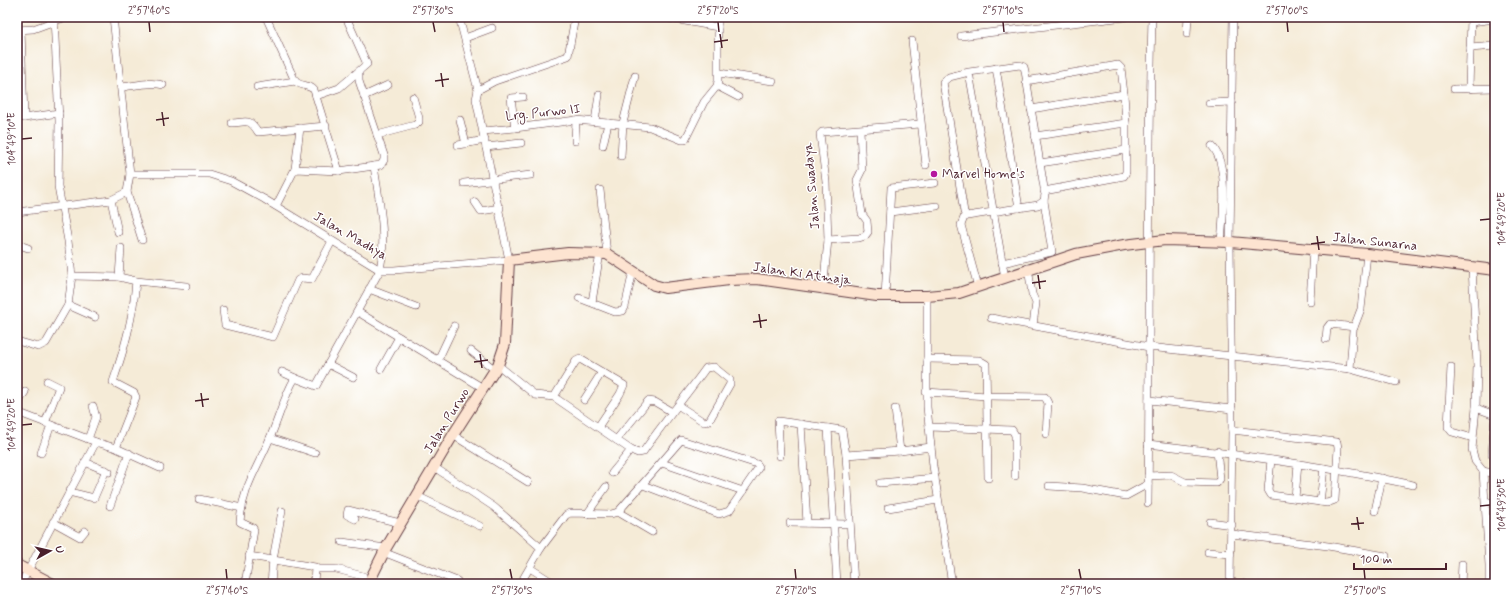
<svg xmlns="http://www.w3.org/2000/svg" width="1512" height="601" viewBox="0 0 1512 601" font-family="Mynerve,sans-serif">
  <rect width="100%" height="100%" fill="#fff"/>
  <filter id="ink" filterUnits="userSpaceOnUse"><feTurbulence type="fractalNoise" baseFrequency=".025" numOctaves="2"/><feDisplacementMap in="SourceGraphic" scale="8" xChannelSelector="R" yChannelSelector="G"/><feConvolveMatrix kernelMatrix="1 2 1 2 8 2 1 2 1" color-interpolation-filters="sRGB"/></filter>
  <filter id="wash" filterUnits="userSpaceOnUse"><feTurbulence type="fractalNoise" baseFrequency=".012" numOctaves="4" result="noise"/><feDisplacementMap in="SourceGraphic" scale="16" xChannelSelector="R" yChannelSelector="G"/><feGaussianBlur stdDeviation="0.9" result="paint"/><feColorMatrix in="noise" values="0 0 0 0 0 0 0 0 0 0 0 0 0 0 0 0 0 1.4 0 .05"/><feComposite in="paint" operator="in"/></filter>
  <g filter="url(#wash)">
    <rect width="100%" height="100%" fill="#f5ebd7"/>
  </g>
  <g filter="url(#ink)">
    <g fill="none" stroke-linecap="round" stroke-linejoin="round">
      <defs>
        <g id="street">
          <path d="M266,17L295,81C301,87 309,84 314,90L339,171"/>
          <polyline points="459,17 478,90"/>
          <polyline points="663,17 718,27"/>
          <polyline points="1471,22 1495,19"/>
          <polyline points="17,30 33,29 66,17"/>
          <polyline points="21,30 24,118"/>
          <polyline points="1187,34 1188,17"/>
          <polyline points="961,36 1125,17"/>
          <polyline points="465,38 492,28"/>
          <polyline points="912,41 926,165"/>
          <polyline points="1470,48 1495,46"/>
          <polyline points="996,68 1019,208"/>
          <polyline points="969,72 949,77 943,82 964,212 967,216 1038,205 1044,201 1045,194 1025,71 1024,67 1020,65 969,72 1005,278"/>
          <polyline points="719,73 773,81"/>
          <polyline points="1026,81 1118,65 1121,68 1124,94"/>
          <polyline points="717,86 738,97"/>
          <path d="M121,87C134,86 151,81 163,85"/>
          <polyline points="257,87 295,81"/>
          <polyline points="1454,89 1495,88"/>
          <polyline points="1469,89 1471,17"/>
          <polyline points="478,90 495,81 568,56 575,17"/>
          <polyline points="316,96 339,88 367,64 346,17"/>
          <polyline points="364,96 388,85"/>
          <polyline points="1209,103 1232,102"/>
          <polyline points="1031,109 1124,94 1126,123 1035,136"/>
          <polyline points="17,116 24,118 59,113"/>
          <polyline points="460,120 466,144"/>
          <polyline points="595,121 599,95"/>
          <path d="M232,123C248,122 249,118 258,132L326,126"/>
          <polyline points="515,128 511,98 523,97"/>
          <polyline points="483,131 515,128 576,120 650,127 682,140 685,140 704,102 717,86 718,81 718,17"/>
          <polyline points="377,135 415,125 419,122 419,118 413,97"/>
          <polyline points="575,141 576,120"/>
          <polyline points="458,145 485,140"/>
          <polyline points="603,145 608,123"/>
          <path d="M1212,146C1229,164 1223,218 1221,242"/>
          <polyline points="486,147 521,143"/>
          <polyline points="621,156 623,123 635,76"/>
          <polyline points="1040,163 1126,150"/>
          <polyline points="295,169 300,128"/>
          <polyline points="130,174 209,174 231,181 264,199 380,270 394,270 509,260 476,99 478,90"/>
          <polyline points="464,183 531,175"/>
          <polyline points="600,190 607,254"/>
          <polyline points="1044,191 1124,176 1126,172 1126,123"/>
          <polyline points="127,192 142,240"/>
          <polyline points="111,200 118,232"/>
          <polyline points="475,202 481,211 500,208"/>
          <polyline points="276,206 295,169 339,171 374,166"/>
          <polyline points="17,212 111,200 127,192 130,174 113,17"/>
          <polyline points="890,212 937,206"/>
          <polyline points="965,215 961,225 978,287"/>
          <polyline points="828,240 859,238 865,236 868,232 867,221 862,214 857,180 862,170 860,130"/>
          <polyline points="17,244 28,248"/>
          <polyline points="1002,263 1052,252 1044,201"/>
          <polyline points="1472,267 1477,365 1476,408 1472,449 1475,461 1483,471 1489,565 1489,584"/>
          <polyline points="1028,268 1032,294 1036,303 1033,325"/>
          <polyline points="72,276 119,277 121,248"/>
          <polyline points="119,277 136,281 186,286"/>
          <polyline points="369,289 416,307"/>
          <polyline points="823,290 828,240 826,182 820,134 822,132 920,124"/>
          <polyline points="927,296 927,407 933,466 952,584"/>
          <polyline points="885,297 891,188 935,183"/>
          <polyline points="579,298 615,312 623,311 625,307 633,271"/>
          <polyline points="592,302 600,253"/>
          <polyline points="1310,302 1313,249"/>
          <polyline points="68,305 95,317"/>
          <polyline points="223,310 225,325 273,337 298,280 302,278 312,279 332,241"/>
          <polyline points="358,312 483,388"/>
          <polyline points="991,318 1149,347 1350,369 1353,330 1361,309 1367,254"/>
          <polyline points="1326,339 1327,328 1330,324 1354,327"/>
          <polyline points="17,341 38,347 46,343 68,305 72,276 68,241 58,186 59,121 54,17"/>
          <polyline points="471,351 494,369"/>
          <polyline points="927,359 979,360 986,364 988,478"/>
          <polyline points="438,360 454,326"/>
          <polyline points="328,364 353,377"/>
          <path d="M498,365L535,395L554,397L631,450L638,453L643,452C663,423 685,397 706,368L714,367L730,380V384L709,421L704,422L679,406"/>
          <polyline points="1451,367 1448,427 1452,432 1473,438"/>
          <polyline points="381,369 399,337"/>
          <polyline points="1350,369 1396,382"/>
          <polyline points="282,372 295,378"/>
          <polyline points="926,392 987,396 1045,397 1048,403 1046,434"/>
          <polyline points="554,397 576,361 580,359 624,385 620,394 598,427"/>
          <polyline points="584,400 602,372"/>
          <polyline points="1149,400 1232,409"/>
          <polyline points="17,404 25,392"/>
          <polyline points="1476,408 1495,415"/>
          <polyline points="895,409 900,451 931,447"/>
          <polyline points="17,412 96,442 21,584"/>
          <polyline points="45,423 59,387 47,381"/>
          <polyline points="801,424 807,523"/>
          <polyline points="929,427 1012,430 1015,435 1015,476"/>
          <polyline points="828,428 837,584"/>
          <polyline points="1232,430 1337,442 1338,448 1335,500 1327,503 1271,495 1268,490 1271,460"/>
          <polyline points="453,435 528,482"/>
          <polyline points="270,438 315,453"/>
          <polyline points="88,439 96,417 93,406"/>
          <polyline points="616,440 648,401 655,402 672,412"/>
          <polyline points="96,442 116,448 160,468"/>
          <path d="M1148,444C1237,454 1326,466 1413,485"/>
          <path d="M116,448L136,397L134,393L113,382C125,347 133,318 136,281"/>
          <polyline points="41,453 51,425"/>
          <polyline points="1492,454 1495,417"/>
          <polyline points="846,455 854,584"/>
          <polyline points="780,456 778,421 842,430 846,455 900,451"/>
          <polyline points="85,462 109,472"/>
          <polyline points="662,463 743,491"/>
          <polyline points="434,467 494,507 541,548"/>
          <polyline points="1483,471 1495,474"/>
          <polyline points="612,473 631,450"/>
          <polyline points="1148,476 1171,475 1185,482 1217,483 1220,479 1217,451"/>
          <polyline points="880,483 935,478"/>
          <polyline points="1049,486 1082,488 1126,496 1148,484"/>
          <polyline points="69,492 94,498 106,470"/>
          <polyline points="417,496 480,526"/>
          <polyline points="1295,498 1298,464"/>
          <polyline points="199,499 242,508"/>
          <polyline points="1486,501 1495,504"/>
          <polyline points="1320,502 1324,468"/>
          <path d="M1148,503C1150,341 1148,179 1152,17"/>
          <polyline points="110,506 129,453"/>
          <polyline points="888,508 938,500"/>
          <polyline points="1375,511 1382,478"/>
          <polyline points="618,512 652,532"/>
          <polyline points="587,514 606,487"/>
          <polyline points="1487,518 1495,519"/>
          <polyline points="355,519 347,515 348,510 400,523"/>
          <polyline points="53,522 80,537 85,531"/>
          <polyline points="1210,522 1232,525"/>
          <polyline points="790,523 850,524"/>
          <polyline points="1232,534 1328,546 1386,556"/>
          <polyline points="342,542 386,548"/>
          <polyline points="383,552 457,581"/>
          <polyline points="1208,552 1231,554"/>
          <polyline points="249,556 315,567 314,584"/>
          <polyline points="530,568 555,584"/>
          <polyline points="316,569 336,569 363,576"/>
          <polyline points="1230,582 1245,584"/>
          <path d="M245,584L254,530L253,528L240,522C242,488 258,467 270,438C279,418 284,396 295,378L316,386L380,270C387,235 379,201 374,166L381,165L384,160V155L359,81V73"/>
          <polyline points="271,584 273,559 282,511"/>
          <polyline points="520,584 541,548 566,515 570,513 611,514 618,512 681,440 757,464 759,467 729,511 719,514 643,485"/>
          <polyline points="1230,584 1232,430 1230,242 1233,17"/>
          <polyline points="1461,584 1462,564"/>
        </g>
        <g id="secondary">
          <polyline points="17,565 53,584"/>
          <polyline points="368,584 386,548 453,435 498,365 505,344 509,260 568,253 607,254 654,285 665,288 729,280 757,279 877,296 927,296 959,293 1076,254 1124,245 1165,240 1230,242 1367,254 1495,270"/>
        </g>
      </defs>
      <use href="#street" stroke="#643e45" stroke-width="8"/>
      <use href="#secondary" stroke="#643e45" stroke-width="12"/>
      <use href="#street" stroke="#fff" stroke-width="7"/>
      <use href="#secondary" stroke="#fde4d1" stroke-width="10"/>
    </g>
  </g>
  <path fill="none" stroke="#4a1f2b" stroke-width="1.5" d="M149,22L150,32M433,22L435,32M718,22L719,32M1003,22L1004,32M1287,22L1288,32M720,34L722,48M714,42L728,40M441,73L443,87M435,81L449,79M162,112L164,126M156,120L169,118M22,139L32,138M1480,220L1490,219M1317,236L1319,250M1311,244L1325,242M1038,275L1040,289M1032,283L1046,281M759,314L761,328M753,322L767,320M480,354L482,368M474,362L488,360M201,393L203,407M195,401L209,399M22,425L32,424M1480,506L1490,505M1357,517L1359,530M1351,524L1364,523M226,569L227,579M510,569L512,579M795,569L796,579M1079,569L1081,579M1364,569L1365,579"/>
  <circle fill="#b5179e" stroke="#fff" stroke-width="1.5" cx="934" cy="174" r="4"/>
  <g text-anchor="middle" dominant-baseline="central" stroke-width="3" stroke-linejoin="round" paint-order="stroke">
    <g font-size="13" fill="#4a1f2b" stroke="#fff">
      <text transform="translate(543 113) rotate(-6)">Lrg. Purwo II</text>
      <text transform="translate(812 186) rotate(-95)">Jalan Swadaya</text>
      <text transform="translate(350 236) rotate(30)">Jalan Madhya</text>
      <text transform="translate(1375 242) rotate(6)">Jalan Sunarna</text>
      <text transform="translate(802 274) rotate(8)">Jalan Ki Atmaja</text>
      <text transform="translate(447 421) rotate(-58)">Jalan Purwo</text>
    </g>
    <g font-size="13" fill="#4a1f2b" stroke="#fff" text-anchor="start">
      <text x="942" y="174">Marvel Home's</text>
    </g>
  </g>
  <rect width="1512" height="601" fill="none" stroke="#fff" stroke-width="44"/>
  <g transform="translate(50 551) rotate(82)" stroke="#ffffff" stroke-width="3" paint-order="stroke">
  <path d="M0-3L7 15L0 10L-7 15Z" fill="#4a1f2b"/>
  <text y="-6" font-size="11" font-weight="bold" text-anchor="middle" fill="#4a1f2b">U</text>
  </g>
  <path d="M1354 563v6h92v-6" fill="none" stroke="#4a1f2b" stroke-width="2"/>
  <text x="1360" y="563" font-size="12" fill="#4a1f2b" stroke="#ffffff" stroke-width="3" paint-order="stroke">100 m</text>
  <rect x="22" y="22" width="1468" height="557" fill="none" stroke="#4a1f2b" stroke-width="1.5"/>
  <g font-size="10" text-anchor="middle" fill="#4a1f2b">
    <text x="149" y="14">2°57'40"S</text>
    <text x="433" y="14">2°57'30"S</text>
    <text x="718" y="14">2°57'20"S</text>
    <text x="1003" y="14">2°57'10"S</text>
    <text x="1287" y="14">2°57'00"S</text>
    <text transform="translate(11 139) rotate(-90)" y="4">104°49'10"E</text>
    <text transform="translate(1501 219) rotate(-90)" y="4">104°49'20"E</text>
    <text transform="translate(11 425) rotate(-90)" y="4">104°49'20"E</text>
    <text transform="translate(1501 505) rotate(-90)" y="4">104°49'30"E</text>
    <text x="227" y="594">2°57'40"S</text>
    <text x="512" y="594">2°57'30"S</text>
    <text x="796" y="594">2°57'20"S</text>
    <text x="1081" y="594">2°57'10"S</text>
    <text x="1365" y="594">2°57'00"S</text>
  </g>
</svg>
